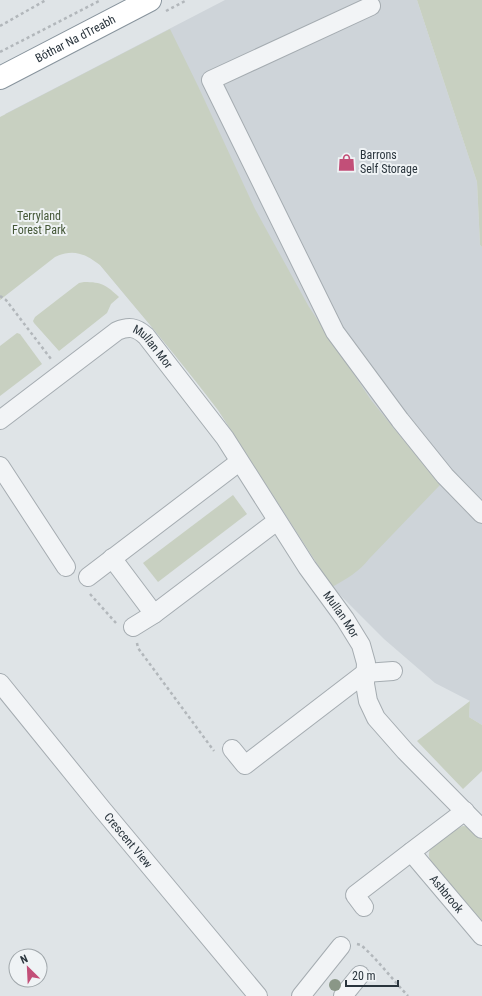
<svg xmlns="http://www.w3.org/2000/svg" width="482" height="996" viewBox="0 0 482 996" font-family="'Roboto Condensed',sans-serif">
  <rect width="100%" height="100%" fill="#dfe4e7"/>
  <polygon fill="#ced4d9" points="225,0 417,0 477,182 480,245 482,247 482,725 469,717 470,701 435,683 384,639 332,587 218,410 199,385 156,332 100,265 5,114"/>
  <g fill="#c8d0c1">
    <polygon points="417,0 482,0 482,247 480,245 477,182"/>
    <path d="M170,29L198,86L255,209L309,307L371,400L440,485L369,559C360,571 345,580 332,587L218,410C180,360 140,313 100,265C85,254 74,248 55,257L0,300V117Z"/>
    <path d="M84,282C102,282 106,285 119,297L111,304L107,313L59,351L34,323L33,321L35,317L79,283Z"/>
    <polygon points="17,333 20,334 42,364 0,396 0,346"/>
    <polygon points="233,495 247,514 158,582 143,563"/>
    <polygon points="470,701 469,717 482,725 482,771 463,789 417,741"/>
    <path d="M463,826C471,826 477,834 482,840V922L480,921L433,864C431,861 428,857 429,853C431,843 454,830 463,826Z"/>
  </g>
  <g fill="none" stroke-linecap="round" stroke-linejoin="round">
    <defs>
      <g id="minor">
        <polyline points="371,6 211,80 335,332 400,420 445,476 482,514"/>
        <path id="s1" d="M0,420L117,331C129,326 136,327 146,336L225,438L307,567L345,619L361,645L366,663L365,684L368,701L376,718L405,751L482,829"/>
        <polyline points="0,466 66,567"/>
        <polyline points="112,558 154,614"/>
        <polyline points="88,577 239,462"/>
        <polyline points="133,627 154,614 277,521"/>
        <path id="s2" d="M0,683L102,809L258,996"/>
        <polyline points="232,749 245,765 365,673 393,671"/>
        <path id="s3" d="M411,852L482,936"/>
        <polyline points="364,907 355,895 411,852 465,811"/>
        <polyline points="301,996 341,946"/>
        <polyline points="343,996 360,975"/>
      </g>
      <g id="highway">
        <path id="s4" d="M0,78L150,0"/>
      </g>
    </defs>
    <use href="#minor" stroke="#a5acb1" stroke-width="20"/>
    <use href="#highway" stroke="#88949d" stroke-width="24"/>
    <g stroke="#b2b7bb" stroke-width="2.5" stroke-dasharray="3 3" stroke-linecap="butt">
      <polyline points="166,11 187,0"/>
      <polyline points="0,26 46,0"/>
      <polyline points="0,52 101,0"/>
      <polyline points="0,296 6,300 51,359"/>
      <polyline points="90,594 116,623"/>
      <polyline points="137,643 138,648 214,751"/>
      <path d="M357,944L361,945C378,960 392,979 408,996"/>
    </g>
    <use href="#minor" stroke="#f2f4f6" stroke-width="18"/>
    <use href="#highway" stroke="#fff" stroke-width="22"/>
  </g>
  <circle fill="#8a9787" cx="335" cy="985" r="6"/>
  <defs>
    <symbol id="shop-bare" viewBox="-9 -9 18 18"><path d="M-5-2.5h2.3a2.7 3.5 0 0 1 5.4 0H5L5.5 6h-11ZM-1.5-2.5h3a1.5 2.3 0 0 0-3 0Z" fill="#c24f78" stroke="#eff3f5" stroke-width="2.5" paint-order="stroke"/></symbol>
  </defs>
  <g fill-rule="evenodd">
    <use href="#shop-bare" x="334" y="150" width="25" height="25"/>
  </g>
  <g text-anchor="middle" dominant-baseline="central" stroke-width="4" stroke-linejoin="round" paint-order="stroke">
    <g font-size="12" fill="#2a353d" stroke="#eff3f5">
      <text stroke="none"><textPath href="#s4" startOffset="85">Bóthar Na dTreabh</textPath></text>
      <text stroke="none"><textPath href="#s1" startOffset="191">Mullan Mor</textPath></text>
      <text stroke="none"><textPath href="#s1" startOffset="519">Mullan Mor</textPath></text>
      <text stroke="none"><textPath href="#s2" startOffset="203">Crescent View</textPath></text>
      <text stroke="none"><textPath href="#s3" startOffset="55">Ashbrook</textPath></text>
    </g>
    <g font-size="12" fill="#2a353d" stroke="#eff3f5" text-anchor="start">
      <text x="360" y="155">Barrons<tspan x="360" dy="14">Self Storage</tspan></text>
    </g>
    <g font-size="12" fill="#455838" stroke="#eff3f5">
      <text x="39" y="216">Terryland<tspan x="39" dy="14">Forest Park</tspan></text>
    </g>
  </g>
  <g transform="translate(28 968) rotate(336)"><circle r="19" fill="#eff3f5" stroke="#a0a7ab"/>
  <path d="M0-3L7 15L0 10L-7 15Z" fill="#c24f78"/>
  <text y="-6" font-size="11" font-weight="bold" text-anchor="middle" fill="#2a353d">N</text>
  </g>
  <path d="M346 980v6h52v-6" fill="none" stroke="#2a353d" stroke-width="2"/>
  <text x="352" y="980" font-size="12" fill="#2a353d" stroke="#eff3f5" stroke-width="3" paint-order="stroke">20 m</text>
</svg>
